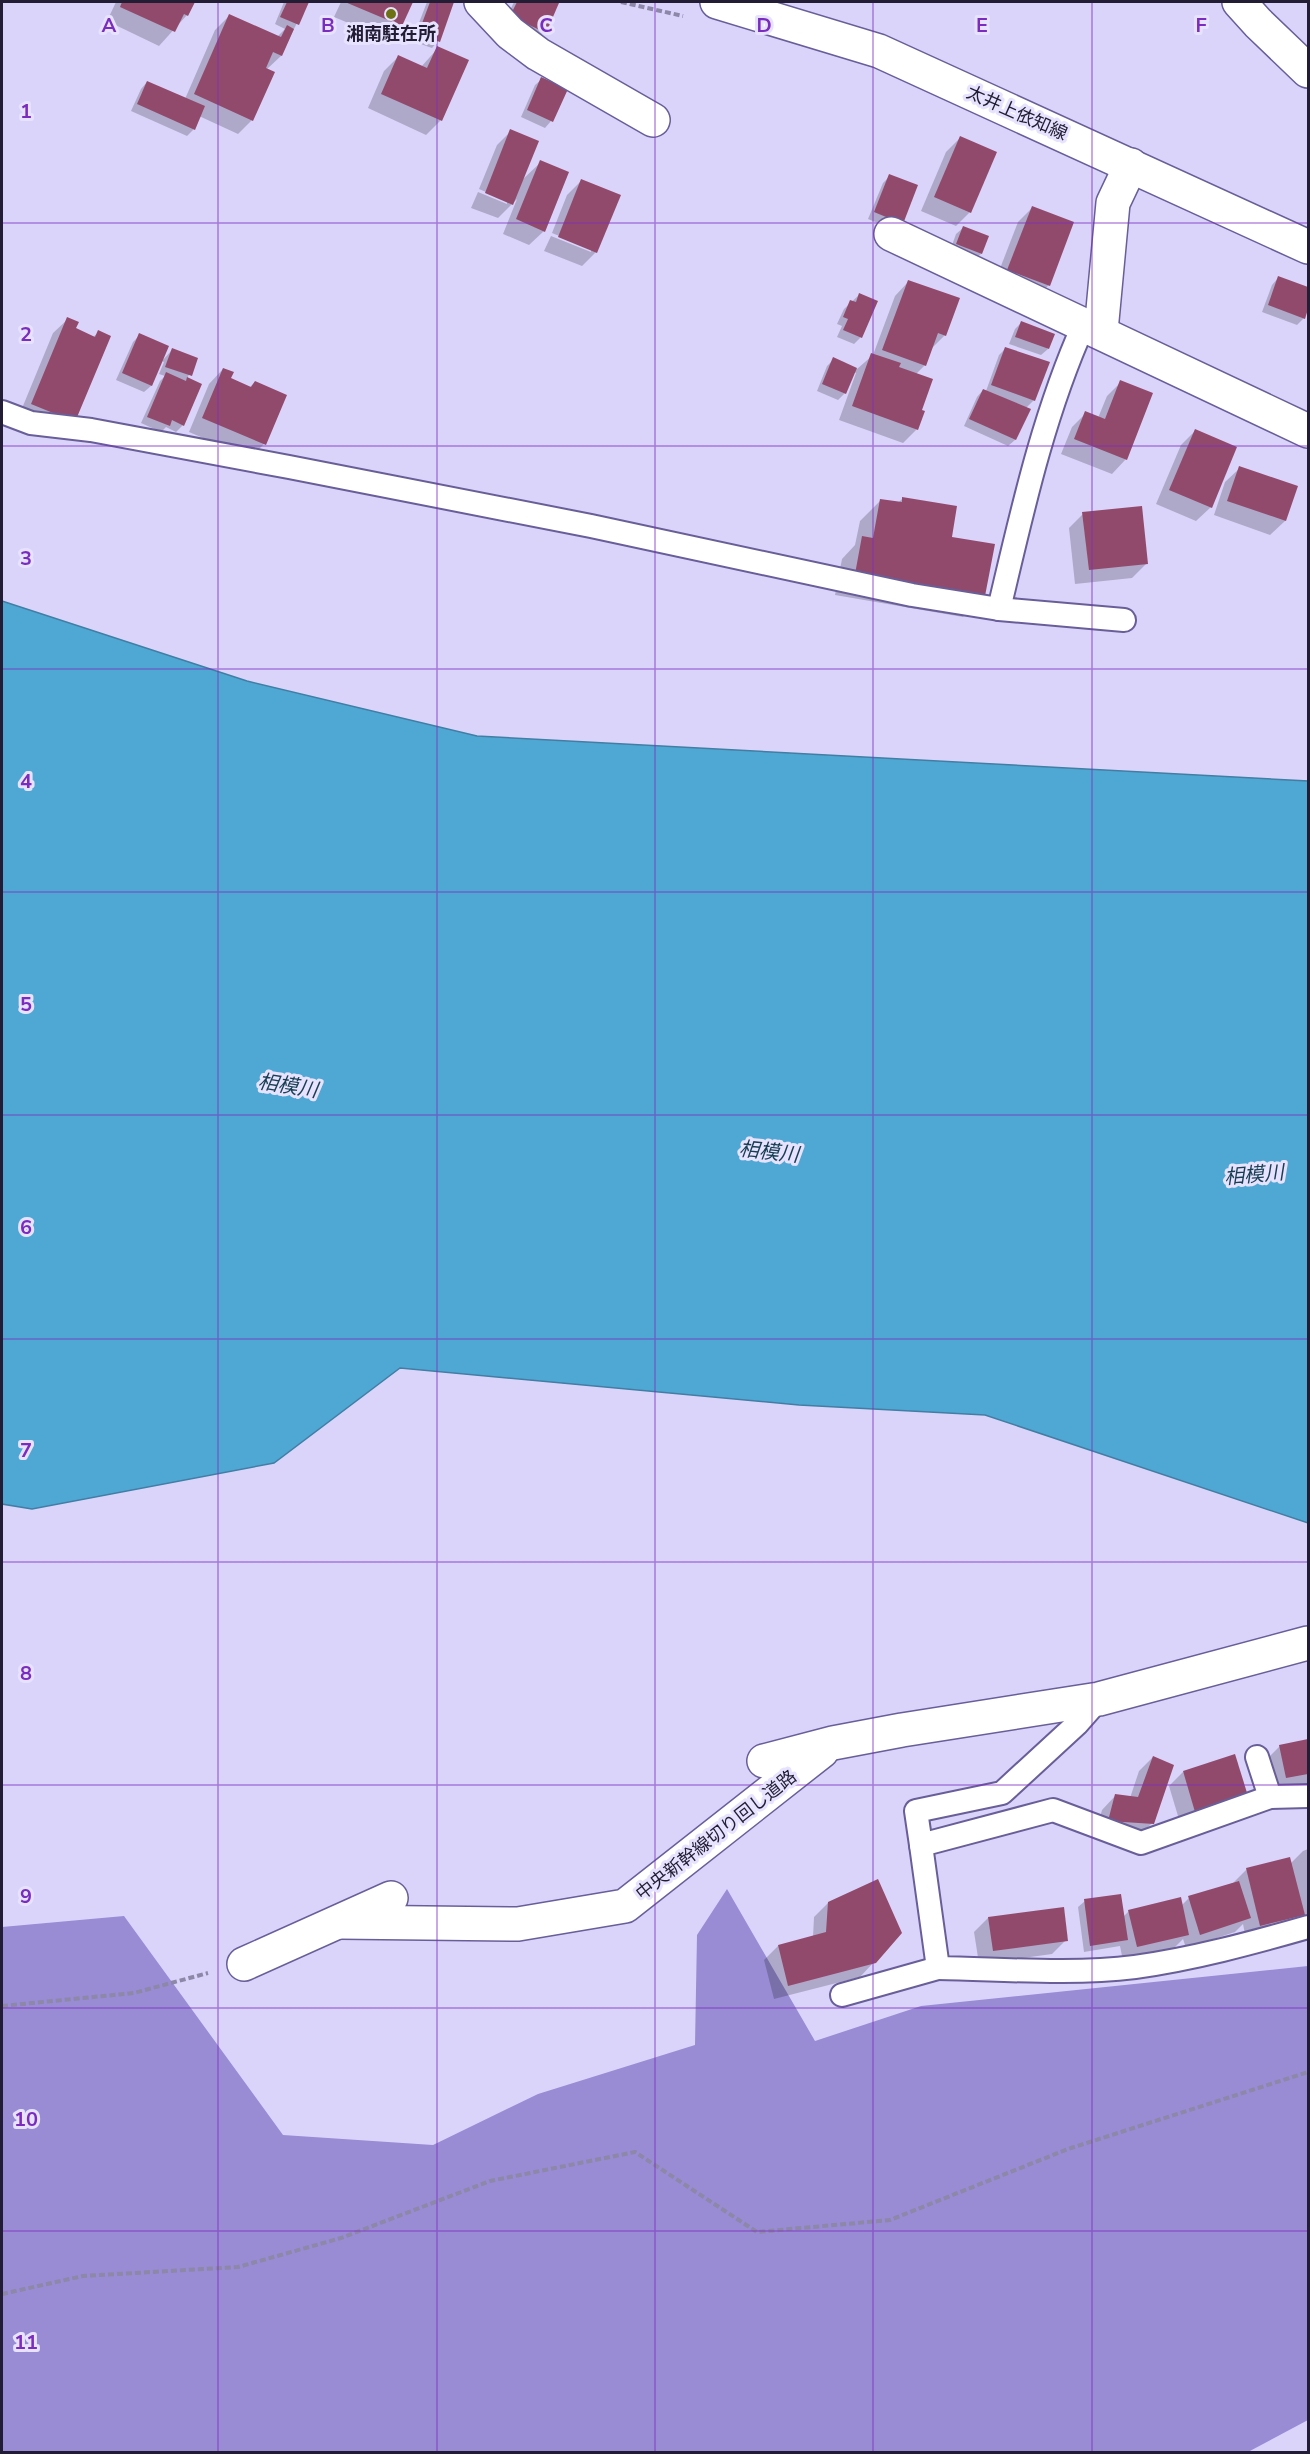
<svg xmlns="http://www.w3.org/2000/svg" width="1310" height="2454" viewBox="0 0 1310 2454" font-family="'Nunito Sans','Noto Sans JP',sans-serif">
  <rect width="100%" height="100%" fill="#dad4fb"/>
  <polygon fill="#998cd4" points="727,1889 815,2041 921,2006 1308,1966 1308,2420 1248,2452 2,2452 2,1927 124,1916 283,2135 433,2145 538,2094 695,2045 697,1935"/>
  <polygon fill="#4fa8d3" stroke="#427ea4" stroke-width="1.5" points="2,601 247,681 477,736 1308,781 1308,1523 985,1415 799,1405 400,1368 274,1463 32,1509 2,1504"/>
  <g fill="#0003">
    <polygon points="116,2 192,2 187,15 159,46 107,21"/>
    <polygon points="284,2 307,2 281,56 266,70 252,120 238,134 199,116 194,129 187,136 131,111 141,89 147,82 185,99 215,30 229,16 277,37 285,29 275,24"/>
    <polygon points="341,2 411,2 401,25 387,39 334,17"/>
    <polygon points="427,2 453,2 438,41 432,48 412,41"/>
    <polygon points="514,2 553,2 557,4 545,32 538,38 504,23"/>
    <polygon points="438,48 467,61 440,121 426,135 368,108 384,71 398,57 421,67"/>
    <polygon points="542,79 551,121 545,128 521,117 535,85"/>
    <polygon points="511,131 521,181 541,162 544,231 529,245 503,234 517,199 498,218 471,208 478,192 507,204 507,201 479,189 497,145"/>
    <polygon points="960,138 970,212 956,226 921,211 946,152"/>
    <polygon points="890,176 895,230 868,219 883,183"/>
    <polygon points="581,181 596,252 582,266 544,251 551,236 591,252 591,249 552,233 567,195"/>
    <polygon points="1032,208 1049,285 1034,299 994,284 1018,222"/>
    <polygon points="963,228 981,254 974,260 950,251 956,234"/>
    <polygon points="1278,278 1308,289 1308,304 1304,318 1297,325 1262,312 1272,285"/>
    <polygon points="909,281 945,335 930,350 925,365 915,375 920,411 917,429 903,443 839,420 856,373 854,372 845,393 838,400 817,391 827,366 834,359 857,369 873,355 895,296"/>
    <polygon points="860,294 876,301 860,338 854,344 837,337 842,326 837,324 844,309"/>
    <polygon points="68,319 74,329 93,337 99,332 74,421 18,418 53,333"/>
    <polygon points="1021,323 1048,349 1041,355 1009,344 1015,329"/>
    <polygon points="140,335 167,347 151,386 144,392 116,380 133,342"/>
    <polygon points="1006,348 1034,400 1025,409 1015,440 1008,446 964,426 977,397 983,390 986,391 999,355"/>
    <polygon points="172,350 196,359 187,379 183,425 176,432 166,427 161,432 141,423 160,381 165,376 159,374 164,362 162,361"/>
    <polygon points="223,369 229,379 249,388 255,382 264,444 250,458 189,432 209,384"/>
    <polygon points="1121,382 1126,459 1112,474 1061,454 1072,427 1086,413 1098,418 1107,396"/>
    <polygon points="1195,431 1211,507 1196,521 1156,504 1181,445"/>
    <polygon points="1240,468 1296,487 1285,521 1270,535 1214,515 1225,482"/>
    <polygon points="903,498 950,538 984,596 963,617 835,595 842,559 855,545 860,521 881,500 898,503"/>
    <polygon points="1083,514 1146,564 1132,578 1075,584 1069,528"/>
    <polygon points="1308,1740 1308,1784 1272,1792 1266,1760 1280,1746"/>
    <polygon points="1153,1757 1152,1823 1138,1837 1095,1835 1102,1810 1116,1795 1130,1798 1139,1771"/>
    <polygon points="1183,1772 1232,1810 1181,1826 1169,1786"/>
    <polygon points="1308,1849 1308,1921 1307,1922 1304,1913 1289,1928 1246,1939 1243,1924 1235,1932 1186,1948 1183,1939 1173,1949 1123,1961 1120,1946 1084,1952 1078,1907 1085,1901 1123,1917 1129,1911 1181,1906 1189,1898 1233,1883 1247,1869 1291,1863 1303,1851"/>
    <polygon points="828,1903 874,1962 860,1977 774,1999 764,1960 778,1946 813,1937 814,1917"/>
    <polygon points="988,1918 1066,1940 1052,1954 979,1964 974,1932"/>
  </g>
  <g fill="#924a6c">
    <polygon points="122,2 195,2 188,16 184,14 175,32 120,7"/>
    <polygon points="287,2 309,2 299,25 280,17"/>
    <polygon points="345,2 413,2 402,26"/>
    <polygon points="430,2 454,2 440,42 418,34"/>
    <polygon points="517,2 556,2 559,3 546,33 510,16"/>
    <polygon points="229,14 281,37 287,25 294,29 282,56 273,52 266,68 275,72 253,121 194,94"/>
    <polygon points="437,46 469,60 442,121 381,94 398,55 427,68"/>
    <polygon points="541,77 568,89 553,122 527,110"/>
    <polygon points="147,81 205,106 195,130 137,104"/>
    <polygon points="510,129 539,141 513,205 485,193"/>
    <polygon points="960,136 997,152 971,213 934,197"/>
    <polygon points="540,160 569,172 545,232 516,219"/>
    <polygon points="889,174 918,185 903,224 874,212"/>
    <polygon points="581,179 621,195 597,253 558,237"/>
    <polygon points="1032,206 1074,222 1050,286 1007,270"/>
    <polygon points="963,226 989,236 982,254 956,244"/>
    <polygon points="1278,276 1308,287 1308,309 1305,319 1268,305"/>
    <polygon points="908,280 960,298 946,336 938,333 926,366 882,350"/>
    <polygon points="859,293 878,301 862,338 843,330 848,319 843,317 850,300 856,302"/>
    <polygon points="67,317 79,322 76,328 95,337 98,330 111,336 75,422 31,404"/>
    <polygon points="1021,321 1055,334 1049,349 1015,337"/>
    <polygon points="139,333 169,346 152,386 122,373"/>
    <polygon points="1005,347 1050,362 1035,401 991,385"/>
    <polygon points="172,348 198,358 192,376 165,367"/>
    <polygon points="871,353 901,363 899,367 933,379 922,410 925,411 918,430 852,406"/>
    <polygon points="833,357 857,368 846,394 822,384"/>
    <polygon points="223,368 234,372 231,378 251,387 255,381 287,395 266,445 202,418"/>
    <polygon points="166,372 186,381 187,377 202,384 184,426 172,420 170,426 147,417"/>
    <polygon points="1120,380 1153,393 1127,460 1074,439 1085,411 1105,419"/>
    <polygon points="983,389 1031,409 1016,440 969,419"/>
    <polygon points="1195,429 1237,447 1212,508 1169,490"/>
    <polygon points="1239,466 1298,486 1286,521 1227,501"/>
    <polygon points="902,497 957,506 952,537 995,544 985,596 855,574 862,536 873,538 880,499 902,502"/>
    <polygon points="1142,506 1148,564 1089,570 1082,512"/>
    <polygon points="1308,1739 1308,1774 1286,1778 1279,1745"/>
    <polygon points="1235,1754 1248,1796 1195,1812 1183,1771"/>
    <polygon points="1153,1756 1174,1765 1154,1824 1108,1821 1115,1794 1138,1797"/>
    <polygon points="1290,1857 1305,1915 1260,1926 1246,1868"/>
    <polygon points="878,1879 902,1933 876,1963 788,1986 778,1945 826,1932 828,1902"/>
    <polygon points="1239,1881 1251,1918 1200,1935 1188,1896"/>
    <polygon points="1121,1894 1128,1940 1090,1946 1084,1899"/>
    <polygon points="1181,1897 1189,1935 1137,1947 1128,1910"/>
    <polygon points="1064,1907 1068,1941 993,1951 988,1917"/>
  </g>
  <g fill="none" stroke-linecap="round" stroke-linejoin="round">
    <defs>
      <g id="lane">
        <polyline points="2,412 31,423 91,430 289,467 591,526 912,595 999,609 1124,620"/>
        <path d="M999,609C1022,512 1043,415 1084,324"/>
        <polyline points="1257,1757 1270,1797"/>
        <path d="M1308,1796L1270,1797L1141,1843L1053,1810L921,1845L938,1968C1003,1969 1070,1975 1135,1967C1193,1959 1252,1943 1308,1927"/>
        <polyline points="921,1845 916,1811 1002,1793 1077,1724 1099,1699"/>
        <polyline points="842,1995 938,1968"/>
      </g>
      <g id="street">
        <polyline points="481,2 510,33 538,54 653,120"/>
        <polyline points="891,234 1308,431"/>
        <polyline points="1101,331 1113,203 1131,165"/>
        <polyline points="764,1761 833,1743 902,1730 1099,1699 1308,1643"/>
        <polyline points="340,1922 518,1924 625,1906 822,1751"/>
        <polyline points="244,1964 391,1898"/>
      </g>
      <g id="secondary">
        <polyline points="717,2 879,51 1308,247"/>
        <polyline points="1239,2 1258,23 1308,71"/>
      </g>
    </defs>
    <use href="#lane" stroke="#695e98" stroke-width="26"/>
    <use href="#street" stroke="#695e98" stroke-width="36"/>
    <use href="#secondary" stroke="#695e98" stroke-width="36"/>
    <g stroke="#8d87a8" stroke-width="4" stroke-dasharray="6 3" stroke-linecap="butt">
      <polyline points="621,2 683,16"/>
      <polyline points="2,2006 134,1993 208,1973"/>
      <polyline points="2,2294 83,2276 238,2267 341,2238 490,2181 635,2152 757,2232 890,2220 1068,2149 1308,2072"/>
    </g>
    <use href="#lane" stroke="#fff" stroke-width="22"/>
    <use href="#street" stroke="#fff" stroke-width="33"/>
    <use href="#secondary" stroke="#fff" stroke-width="33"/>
  </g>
  <path fill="none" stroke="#7b2cbf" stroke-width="1.5" stroke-opacity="0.55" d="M218,2V2452M437,2V2452M655,2V2452M873,2V2452M1092,2V2452M2,223H1308M2,446H1308M2,669H1308M2,892H1308M2,1115H1308M2,1339H1308M2,1562H1308M2,1785H1308M2,2008H1308M2,2231H1308"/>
  <circle fill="#6d7116" stroke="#e7e3fe" stroke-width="2" cx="391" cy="14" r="6"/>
  <g text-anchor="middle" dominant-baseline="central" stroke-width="6" stroke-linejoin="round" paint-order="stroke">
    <g font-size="18" font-weight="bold" fill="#221d35" stroke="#e7e3fe">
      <text x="391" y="34">湘南駐在所</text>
    </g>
    <g font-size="18" fill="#221d35" stroke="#e7e3fe">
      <text transform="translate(1017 113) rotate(24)">太井上依知線</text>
      <text transform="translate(716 1835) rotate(-38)">中央新幹線切り回し道路</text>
    </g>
    <g font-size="20" font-style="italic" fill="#173e51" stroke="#e7e3fe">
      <text transform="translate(288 1086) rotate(9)">相模川</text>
      <text transform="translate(769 1152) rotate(6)">相模川</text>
      <text transform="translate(1254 1175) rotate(-5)">相模川</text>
    </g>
  </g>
  <g font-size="20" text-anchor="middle" font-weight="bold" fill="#7b2cbf" stroke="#e7e3fe" stroke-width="6" stroke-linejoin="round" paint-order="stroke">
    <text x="109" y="32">A</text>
    <text x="328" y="32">B</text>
    <text x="546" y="32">C</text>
    <text x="764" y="32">D</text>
    <text x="982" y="32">E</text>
    <text x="1201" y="32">F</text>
    <text x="26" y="118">1</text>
    <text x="26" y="341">2</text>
    <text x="26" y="565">3</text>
    <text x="26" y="788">4</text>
    <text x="26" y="1011">5</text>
    <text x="26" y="1234">6</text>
    <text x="26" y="1457">7</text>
    <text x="26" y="1680">8</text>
    <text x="26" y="1903">9</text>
    <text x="26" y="2126">10</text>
    <text x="26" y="2349">11</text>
  </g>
  <rect width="1310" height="2454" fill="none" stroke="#221d35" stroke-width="6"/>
</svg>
